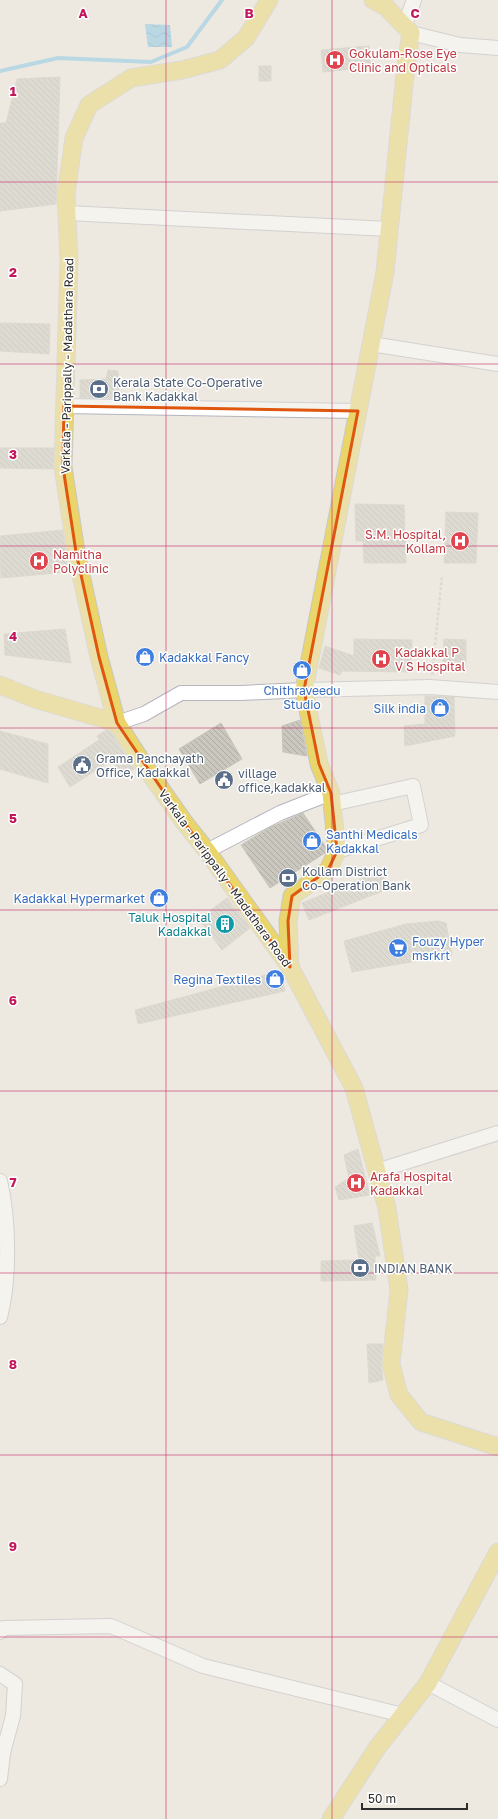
<svg xmlns="http://www.w3.org/2000/svg" width="498" height="1819" viewBox="0 0 498 1819" font-family="'Golos Text',sans-serif">
  <defs>
    <pattern id="water-waves" width="16" height="10" patternUnits="userSpaceOnUse"><rect width="16" height="10" fill="#7ac3e8"/><path d="M0 5q4-4 8 0t8 0" fill="none" stroke="#649fbc"/></pattern>
    <pattern id="building-back-hatch" width="6" height="6" patternUnits="userSpaceOnUse"><rect width="6" height="6" fill="#c9c7be"/><path d="M-1 5l2 2M0 0l6 6M5-1l2 2" fill="none" stroke="#adaba4"/></pattern>
  </defs>
  <rect width="100%" height="100%" fill="#ede9e0"/>
  <polygon fill="url(#water-waves)" points="145,24 170,25 172,47 148,47"/>
  <g fill="none" stroke-linecap="round" stroke-linejoin="round">
    <polyline stroke="#7ac3e8" stroke-width="4" points="0,71 58,58 151,62 187,47 222,0"/>
  </g>
  <g fill="url(#building-back-hatch)" stroke="#c9c5ba">
    <polygon points="369,46 371,67 323,72 321,50"/>
    <rect x="259" y="66" width="12" height="15"/>
    <polygon points="60,77 56,204 0,211 0,123 6,123 17,79"/>
    <polygon points="0,323 50,324 49,354 0,351"/>
    <polygon points="108,370 118,371 119,398 80,398 80,380 106,379"/>
    <polygon points="0,448 54,448 53,469 0,468"/>
    <polygon points="355,504 404,505 406,563 364,563 363,541 356,541"/>
    <polygon points="446,512 478,513 476,563 444,563"/>
    <polygon points="63,530 68,572 1,578 0,536"/>
    <polygon points="65,629 71,663 5,655 4,634"/>
    <polygon points="354,639 412,640 411,672 342,671 340,675 319,668 325,646 354,656"/>
    <polygon points="444,639 466,640 466,662 443,662"/>
    <polygon points="425,696 454,697 455,736 405,746 404,726 425,724"/>
    <polygon points="300,720 307,756 283,752 282,726"/>
    <polygon points="221,723 242,759 200,784 179,749"/>
    <polygon points="106,730 111,732 134,769 122,777 112,760 70,787 58,767 99,740 97,736"/>
    <polygon points="0,731 48,744 48,783 0,769"/>
    <polygon points="303,813 327,849 325,853 270,888 241,845 269,828"/>
    <polygon points="381,871 388,889 309,920 302,903"/>
    <polygon points="227,898 250,928 222,950 199,919"/>
    <polygon points="438,921 446,923 452,955 352,972 344,941 406,924"/>
    <polygon points="280,971 285,991 138,1024 135,1010"/>
    <polygon points="358,1149 370,1195 339,1200 335,1187 349,1178 344,1155"/>
    <polygon points="372,1223 380,1256 375,1256 376,1280 321,1281 321,1261 359,1260 354,1226"/>
    <polygon points="367,1344 383,1344 381,1363 383,1380 369,1383"/>
  </g>
  <g fill="none" stroke-linecap="round" stroke-linejoin="round">
    <defs>
      <g id="minor">
        <polyline points="404,27 414,0"/>
        <polyline points="411,33 460,45 498,48"/>
        <polyline points="67,213 389,229"/>
        <polyline points="371,344 498,364"/>
        <polyline points="64,406 358,411"/>
        <polyline points="117,723 144,714 181,693 241,693 304,690 430,687 498,692"/>
        <polyline points="332,804 413,786 421,825 337,851"/>
        <polyline points="207,851 280,813 331,793"/>
        <polyline points="377,1171 498,1133"/>
        <path d="M0,1181C9,1219 10,1279 0,1317"/>
        <polyline points="0,1632 3,1628 111,1626 203,1666 403,1715"/>
        <polyline points="0,1674 15,1684 13,1716 3,1753 0,1779"/>
        <polyline points="428,1683 498,1720"/>
      </g>
      <g id="major">
        <polyline points="269,0 246,38 220,60 182,70 131,78 89,105 74,138 66,194 69,260 63,467 76,552 99,657 117,723 142,762 184,822 207,851 290,967 354,1088 387,1208 399,1290 391,1364 399,1395 421,1422 498,1447"/>
        <polyline points="0,685 35,699 117,723"/>
        <polyline points="290,967 288,921 292,896 328,870 337,851 331,793 319,764 304,690 385,272 406,65 411,33 386,7 373,0"/>
        <polyline points="331,1819 377,1748 428,1683 498,1552"/>
      </g>
    </defs>
    <use href="#minor" stroke="#b4b5bf" stroke-width="16"/>
    <use href="#major" stroke="#c8c8c8" stroke-width="19"/>
    <polyline stroke="#c8c8c8" stroke-width="2.5" stroke-dasharray="3 2" stroke-linecap="butt" points="432,675 442,576"/>
    <use href="#minor" stroke="#fff" stroke-width="14"/>
    <use href="#major" stroke="#e9d569" stroke-width="17"/>
  </g>
  <path d="M0 0H498V1819H0ZM64,406L358,411L304,690L319,764L331,793L337,851L328,870L292,896L288,921L290,967L184,822L117,723L99,657L76,552L63,467Z" fill="#ede9e0" fill-opacity=".55" fill-rule="evenodd"/>
  <path fill="none" stroke="#df570e" stroke-width="3" stroke-linejoin="round" d="M64,406L358,411L304,690L319,764L331,793L337,851L328,870L292,896L288,921L290,967L184,822L117,723L99,657L76,552L63,467Z"/>
  <path fill="none" stroke="#c2185b" stroke-width="1" stroke-opacity="0.55" d="M166,0V1819M332,0V1819M0,182H498M0,364H498M0,546H498M0,728H498M0,910H498M0,1091H498M0,1273H498M0,1455H498M0,1637H498"/>
  <defs>
    <symbol id="hospital-disc" viewBox="-11 -11 22 22"><circle r="9.5" fill="#e0444e" stroke="#fff"/><path d="M-5-5h3v3.5h4V-5h3V5h-3V1.5h-4V5h-3Z" fill="#fff"/></symbol>
    <symbol id="bank-disc" viewBox="-11 -11 22 22"><circle r="9.5" fill="#5c6f8a" stroke="#fff"/><path d="M-6-4H6V4H-6ZM0-2.3a2.3 2.3 0 1 0 0 4.6a2.3 2.3 0 1 0 0-4.6Z" fill="#fff"/></symbol>
    <symbol id="shop-disc" viewBox="-11 -11 22 22"><circle r="9.5" fill="#3f7fe0" stroke="#fff"/><path d="M-5-2.5h2.3a2.7 3.5 0 0 1 5.4 0H5L5.5 6h-11ZM-1.5-2.5h3a1.5 2.3 0 0 0-3 0Z" fill="#fff"/></symbol>
    <symbol id="civic-disc" viewBox="-11 -11 22 22"><circle r="9.5" fill="#5c6f8a" stroke="#fff"/><path d="M-.6-6.5H3V-4.5H.6V-3L4-1V1h2V6H-6V1h2V-1L-.6-3ZM-1.2 2.5V6h2.4V2.5Z" fill="#fff"/></symbol>
    <symbol id="building-disc" viewBox="-11 -11 22 22"><circle r="9.5" fill="#0f9aa8" stroke="#fff"/><path d="M-4-6H4V6H1V3H-1V6H-4ZM-2.5-4.3h1.7v1.8h-1.7ZM.8-4.3h1.7v1.8H.8ZM-2.5-1h1.7V.8h-1.7ZM.8-1h1.7V.8H.8Z" fill="#fff"/></symbol>
    <symbol id="supermarket-disc" viewBox="-11 -11 22 22"><circle r="9.5" fill="#3f7fe0" stroke="#fff"/><path d="M-6-5.5h2.5l.6 2H6L4.5 2H-2.5L-4.4-4H-6ZM-1.5 3.2a1.3 1.3 0 1 0 .1 0ZM3 3.2a1.3 1.3 0 1 0 .1 0Z" fill="#fff"/></symbol>
  </defs>
  <g fill-rule="evenodd">
    <use href="#hospital-disc" x="324" y="49" width="22" height="22"/>
    <use href="#bank-disc" x="88" y="378" width="22" height="22"/>
    <use href="#hospital-disc" x="449" y="530" width="22" height="22"/>
    <use href="#hospital-disc" x="28" y="550" width="22" height="22"/>
    <use href="#shop-disc" x="134" y="646" width="22" height="22"/>
    <use href="#hospital-disc" x="370" y="648" width="22" height="22"/>
    <use href="#shop-disc" x="291" y="659" width="22" height="22"/>
    <use href="#shop-disc" x="429" y="697" width="22" height="22"/>
    <use href="#civic-disc" x="71" y="754" width="22" height="22"/>
    <use href="#civic-disc" x="213" y="769" width="22" height="22"/>
    <use href="#shop-disc" x="301" y="830" width="22" height="22"/>
    <use href="#bank-disc" x="277" y="867" width="22" height="22"/>
    <use href="#shop-disc" x="148" y="887" width="22" height="22"/>
    <use href="#building-disc" x="214" y="913" width="22" height="22"/>
    <use href="#supermarket-disc" x="387" y="937" width="22" height="22"/>
    <use href="#shop-disc" x="264" y="968" width="22" height="22"/>
    <use href="#hospital-disc" x="345" y="1172" width="22" height="22"/>
    <use href="#bank-disc" x="349" y="1257" width="22" height="22"/>
  </g>
  <g text-anchor="middle" dominant-baseline="central" stroke-width="3" stroke-linejoin="round" paint-order="stroke">
    <g font-size="12" fill="#be3a42" stroke="#fff" text-anchor="start">
      <text x="349" y="53">Gokulam-Rose Eye<tspan x="349" dy="14">Clinic and Opticals</tspan></text>
      <text x="446" y="534" text-anchor="end">S.M. Hospital,<tspan x="446" dy="14">Kollam</tspan></text>
      <text x="53" y="554">Namitha<tspan x="53" dy="14">Polyclinic</tspan></text>
      <text x="395" y="652">Kadakkal P<tspan x="395" dy="14">V S Hospital</tspan></text>
      <text x="370" y="1176">Arafa Hospital<tspan x="370" dy="14">Kadakkal</tspan></text>
    </g>
    <g font-size="12" fill="#2d2d2d" stroke="#fff">
      <text transform="translate(67 366) rotate(-89)">Varkala - Parippally - Madathara Road</text>
      <text transform="translate(225 878) rotate(54)">Varkala - Parippally - Madathara Road</text>
    </g>
    <g font-size="12" fill="#4e5e75" stroke="#fff" text-anchor="start">
      <text x="113" y="382">Kerala State Co-Operative<tspan x="113" dy="14">Bank Kadakkal</tspan></text>
      <text x="96" y="758">Grama Panchayath<tspan x="96" dy="14">Office, Kadakkal</tspan></text>
      <text x="238" y="773">village<tspan x="238" dy="14">office,kadakkal</tspan></text>
      <text x="302" y="871">Kollam District<tspan x="302" dy="14">Co-Operation Bank</tspan></text>
      <text x="374" y="1268">INDIAN BANK</text>
    </g>
    <g font-size="12" fill="#366cbe" stroke="#fff" text-anchor="start">
      <text x="159" y="657">Kadakkal Fancy</text>
      <text x="302" y="690" text-anchor="middle">Chithraveedu<tspan x="302" dy="14">Studio</tspan></text>
      <text x="426" y="708" text-anchor="end">Silk india</text>
      <text x="326" y="834">Santhi Medicals<tspan x="326" dy="14">Kadakkal</tspan></text>
      <text x="145" y="898" text-anchor="end">Kadakkal Hypermarket</text>
      <text x="412" y="941">Fouzy Hyper<tspan x="412" dy="14">msrkrt</tspan></text>
      <text x="261" y="979" text-anchor="end">Regina Textiles</text>
    </g>
    <g font-size="12" fill="#0d838f" stroke="#fff" text-anchor="end">
      <text x="211" y="917">Taluk Hospital<tspan x="211" dy="14">Kadakkal</tspan></text>
    </g>
  </g>
  <g font-size="13" text-anchor="middle" font-weight="bold" fill="#c2185b" stroke="#fff" stroke-width="3" stroke-linejoin="round" paint-order="stroke">
    <text x="83" y="18">A</text>
    <text x="249" y="18">B</text>
    <text x="415" y="18">C</text>
    <text x="13" y="96">1</text>
    <text x="13" y="277">2</text>
    <text x="13" y="459">3</text>
    <text x="13" y="641">4</text>
    <text x="13" y="823">5</text>
    <text x="13" y="1005">6</text>
    <text x="13" y="1187">7</text>
    <text x="13" y="1369">8</text>
    <text x="13" y="1551">9</text>
  </g>
  <path d="M362 1803v6h105v-6" fill="none" stroke="#2d2d2d" stroke-width="2"/>
  <text x="368" y="1803" font-size="12" fill="#2d2d2d" stroke="#ffffff" stroke-width="3" paint-order="stroke">50 m</text>
</svg>
